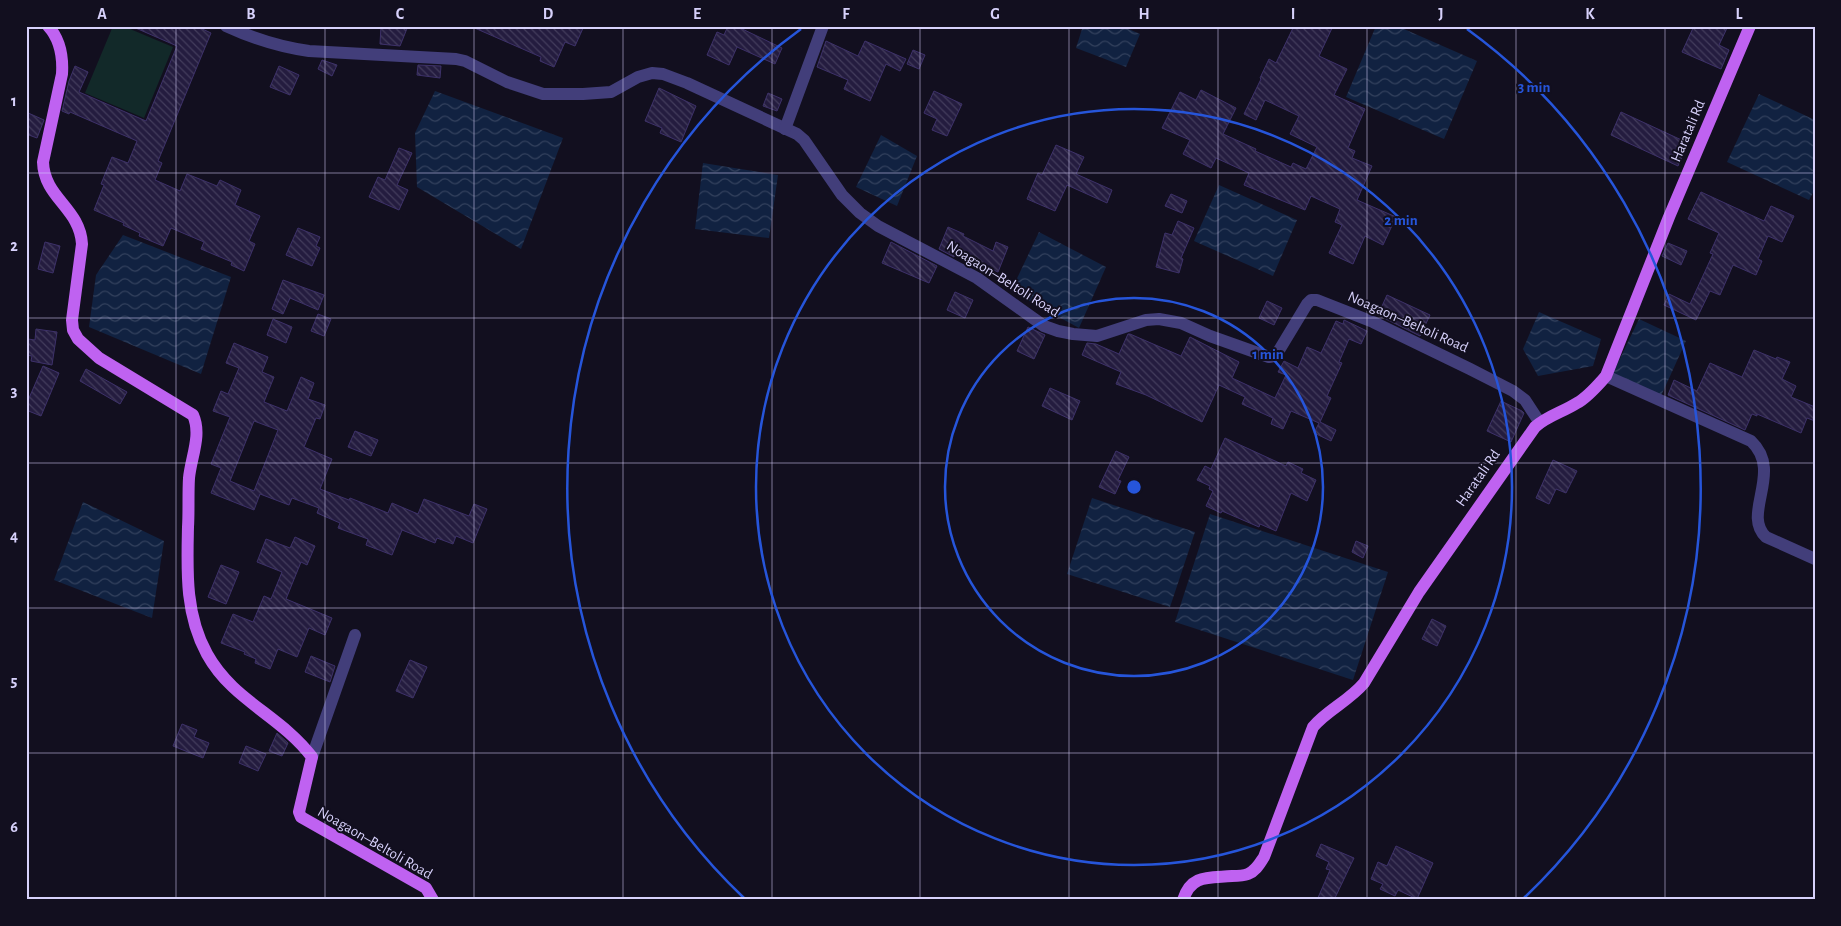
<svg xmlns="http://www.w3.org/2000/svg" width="1841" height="926" viewBox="0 0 1841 926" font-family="'Alegreya Sans',sans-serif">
  <defs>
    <pattern id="water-waves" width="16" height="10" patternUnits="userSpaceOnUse" patternTransform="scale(1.25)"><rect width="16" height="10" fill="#112241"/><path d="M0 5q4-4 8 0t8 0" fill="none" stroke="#33415d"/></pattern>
    <pattern id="building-back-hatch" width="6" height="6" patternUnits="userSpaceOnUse" patternTransform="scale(1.25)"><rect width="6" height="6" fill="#241c3f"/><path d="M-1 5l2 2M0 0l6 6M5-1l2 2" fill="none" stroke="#433c5c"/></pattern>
  </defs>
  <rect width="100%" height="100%" fill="#120f1f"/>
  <polygon fill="#122929" points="113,26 123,26 173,47 144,118 85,93"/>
  <g fill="url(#water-waves)">
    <polygon points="1083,26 1122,26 1140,34 1126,67 1076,48"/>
    <polygon points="1376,26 1397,26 1477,61 1444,139 1346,97"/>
    <polygon points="435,91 563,138 521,249 417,187 415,133"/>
    <polygon points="1759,94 1815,120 1815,189 1809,200 1727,162"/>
    <polygon points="881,135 917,156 897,206 856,187"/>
    <polygon points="703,163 778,175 769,238 695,229"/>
    <polygon points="1219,185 1297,220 1273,276 1194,241"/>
    <polygon points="1039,232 1106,267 1079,328 1011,291"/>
    <polygon points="123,235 231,277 201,374 89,327 96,275"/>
    <polygon points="1539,312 1601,339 1593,366 1538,376 1523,349"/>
    <polygon points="1639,319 1686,341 1661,396 1613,373"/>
    <polygon points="1092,498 1195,532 1170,607 1067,574"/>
    <polygon points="83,502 164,541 152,618 54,580"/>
    <polygon points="1210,514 1388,572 1353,680 1175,622"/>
  </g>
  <g fill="url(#building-back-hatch)" stroke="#3d3169" fill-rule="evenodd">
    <polygon points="131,26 196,26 211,33 158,161 162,163 155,180 180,191 187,174 217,186 220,180 241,190 235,205 260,216 249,241 255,244 244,271 231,265 232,262 201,249 204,242 171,228 163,246 139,236 140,233 123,225 124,223 94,210 104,185 101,184 112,157 128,163 137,141 70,112 69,114 62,111 69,81 75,66 88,72 79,92 146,121 177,46"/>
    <polygon points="381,26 408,26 400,46 380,44"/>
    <polygon points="470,26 584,26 575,46 565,42 554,67 540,61 541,57"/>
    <polygon points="728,26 736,26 782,48 775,64 737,47 729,65 707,55 717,32 724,35"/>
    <polygon points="1294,26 1333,26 1319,56 1347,69 1334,95 1365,109 1348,148 1355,151 1352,158 1372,166 1357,200 1396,217 1383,245 1365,236 1353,264 1329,253 1342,225 1335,222 1340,209 1311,196 1305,210 1244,185 1249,173 1216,158 1211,168 1183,154 1190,140 1162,128 1180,92 1196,100 1201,90 1236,108 1223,134 1256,149 1255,151 1291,167 1293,163 1306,169 1317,147 1290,134 1299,116 1265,100 1256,120 1244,114 1261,79 1260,78 1269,59 1276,63"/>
    <polygon points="1694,26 1728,26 1719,45 1729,50 1721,69 1682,52"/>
    <polygon points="826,41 858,56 865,41 906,59 900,71 886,64 870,101 844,89 848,80 817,67"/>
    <polygon points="913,50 925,55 919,69 907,64"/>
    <polygon points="322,60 337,65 332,76 318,69"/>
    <polygon points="418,65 441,66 440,78 417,75"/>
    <polygon points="279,66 299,75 290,95 270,87"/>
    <polygon points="659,88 696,106 681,142 660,133 662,128 645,121"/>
    <polygon points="934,91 962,104 947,136 932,130 937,119 924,113"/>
    <polygon points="768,93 782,99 777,111 763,106"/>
    <polygon points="26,112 44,120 37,138 26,134"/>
    <polygon points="1621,112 1688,143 1678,166 1611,135"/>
    <polygon points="1056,145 1084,157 1076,174 1112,190 1107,203 1067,185 1055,211 1027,199 1038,173 1042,175"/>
    <polygon points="399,148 412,153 397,185 408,190 399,210 369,197 378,177 385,180"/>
    <polygon points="1701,192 1764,221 1771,206 1794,216 1782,242 1768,236 1758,259 1762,261 1756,275 1733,265 1720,295 1710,291 1696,320 1664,305 1669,294 1690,304 1713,254 1710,253 1719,233 1688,219"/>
    <polygon points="1171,194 1187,201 1182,213 1165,206"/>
    <polygon points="1178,221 1194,228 1181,258 1183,259 1179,273 1156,267 1165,233 1172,235"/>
    <polygon points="948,227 964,234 963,236 993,251 996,242 1008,247 998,272 956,253 954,257 939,249"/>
    <polygon points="298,228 320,237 316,246 320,248 312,266 286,255"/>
    <polygon points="45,242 60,246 53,273 38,269"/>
    <polygon points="891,242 937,266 929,283 882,263"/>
    <polygon points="1668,243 1687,251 1681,265 1662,256"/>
    <polygon points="283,280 324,295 318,310 290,298 283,314 272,309"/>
    <polygon points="955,292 973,300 965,318 947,310"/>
    <polygon points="1387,295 1430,315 1420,336 1378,315"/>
    <polygon points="1267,301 1282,308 1274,325 1259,318"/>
    <polygon points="318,314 331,319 324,336 311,331"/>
    <polygon points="273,319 292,327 286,343 267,335"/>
    <polygon points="1344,320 1367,331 1361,344 1349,339 1339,362 1342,363 1327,396 1331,398 1320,422 1336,430 1331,441 1314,433 1319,423 1291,411 1283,429 1271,424 1273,418 1242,404 1245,397 1219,385 1202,422 1146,395 1116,384 1121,372 1082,355 1087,343 1096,344 1119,354 1128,334 1130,334 1181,356 1190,337 1239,362 1232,378 1275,398 1286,375 1278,372 1284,361 1298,368 1307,347 1321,353 1336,321 1343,324"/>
    <polygon points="1028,327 1045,335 1034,359 1017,351"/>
    <polygon points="36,329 57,332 52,365 31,361 32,356 26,355 28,339 35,340"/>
    <path d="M234,343L268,357L262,372L274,377L264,402L287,411L301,377L314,383L308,399L325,405L320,419L316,418L304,447L332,459L320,489L349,500L350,498L388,513L392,503L418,514L424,499L469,516L474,504L487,509L473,543L456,536L453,544L437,538L435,543L402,530L392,555L366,545L368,539L338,528L340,523L317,513L319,508L292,498L289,505L260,494L254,510L211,493L221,468L211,464L230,417L213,411L221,391L228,394L239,368L226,363ZM254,421L278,430L254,491L230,481Z"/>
    <polygon points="1754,350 1776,359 1777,357 1790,362 1782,379 1796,386 1791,397 1815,407 1815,421 1807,418 1801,433 1757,414 1757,416 1752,414 1745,430 1668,395 1674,380 1697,391 1710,363 1742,377"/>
    <polygon points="43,366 59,373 41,416 26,410 26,405"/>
    <polygon points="86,369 127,392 120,404 80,381"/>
    <polygon points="1050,388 1080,401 1072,420 1042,406"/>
    <polygon points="1501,401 1522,411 1524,413 1511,442 1487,431"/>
    <polygon points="355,431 378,440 371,456 348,447"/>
    <polygon points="1225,438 1286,466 1288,462 1303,469 1301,473 1316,480 1307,501 1291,493 1276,531 1260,524 1259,527 1222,511 1221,513 1206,506 1213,491 1209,489 1210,486 1197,480 1205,466 1211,469"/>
    <polygon points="1116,451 1129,457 1118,480 1121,481 1115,494 1099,487"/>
    <polygon points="1553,460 1577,471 1566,493 1556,489 1549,504 1536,498"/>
    <polygon points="295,537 315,546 307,565 301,562 286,599 332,618 325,635 309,628 297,657 278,649 270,669 255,663 256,659 244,654 245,652 221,643 233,614 253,622 264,596 271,599 282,572 257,562 266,539 290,548"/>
    <polygon points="1356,541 1368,546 1363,558 1352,552"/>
    <polygon points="221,565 239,572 226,604 208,597"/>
    <polygon points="1432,619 1446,626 1437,646 1422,639"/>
    <polygon points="311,656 335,666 330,682 305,672"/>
    <polygon points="410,660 427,667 413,698 396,691"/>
    <polygon points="182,724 197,730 194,737 209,743 203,758 173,746"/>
    <polygon points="277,733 288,743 282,756 269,751"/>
    <polygon points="246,746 266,754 258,771 239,763"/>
    <polygon points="1321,844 1354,858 1334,900 1317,900 1330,870 1326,869 1329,862 1316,856"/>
    <polygon points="1396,846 1433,863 1417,899 1398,890 1395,896 1380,889 1383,884 1371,879 1378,862 1387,866"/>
  </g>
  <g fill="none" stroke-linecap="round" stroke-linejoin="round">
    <g stroke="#423e7a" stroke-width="12">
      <path d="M226,26C252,38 280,47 309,51L456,59L465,61L507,82L543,94H583L611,92L638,77L652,73L663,74L687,83L797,134L804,140L842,195L860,213L878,226L977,278L1044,326L1058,331L1073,334L1097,336L1146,320L1159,319L1181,323L1210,336L1269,357L1274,356L1278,352L1307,304L1311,300H1317L1373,322L1470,369L1513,391L1525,400L1540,423"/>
      <polyline points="785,129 823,26"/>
      <path d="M1606,376L1751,441C1784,472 1741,514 1766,537L1815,559"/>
      <polyline points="312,757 355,635"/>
    </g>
    <g stroke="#bf62f1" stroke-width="12">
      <path d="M48,26C60,39 63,58 62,74L43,162C44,198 80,208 82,244L72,320L73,330L78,339L99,358L193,415C202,435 191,457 189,478C188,494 189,511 188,527C187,571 185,614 207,654C233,701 280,715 312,757L299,812L301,817L426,888L433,900"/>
      <path d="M1183,900C1191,874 1209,878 1232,876C1237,876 1243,876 1248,874C1256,871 1260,863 1264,857L1313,727C1327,710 1349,701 1364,683L1419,592L1535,427C1547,416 1563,412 1577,403C1588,397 1597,386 1606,376L1669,217L1750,26"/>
    </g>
  </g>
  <path fill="none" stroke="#d7d1fb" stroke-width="1" stroke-opacity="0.55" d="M176,26V900M325,26V900M474,26V900M623,26V900M772,26V900M920,26V900M1069,26V900M1218,26V900M1367,26V900M1516,26V900M1665,26V900M26,173H1815M26,318H1815M26,463H1815M26,608H1815M26,753H1815"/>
  <g fill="none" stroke="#2655da" stroke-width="2.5">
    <circle cx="1134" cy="487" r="189"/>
    <circle cx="1134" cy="487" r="378"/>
    <path d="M744 898A566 566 0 0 1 801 29M1467 29A566 566 0 0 1 1524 898"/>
  </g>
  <g text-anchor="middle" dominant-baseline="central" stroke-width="4" stroke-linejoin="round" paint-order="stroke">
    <g font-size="15" fill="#d7d1fb" stroke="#120f1f">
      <text transform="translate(1688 131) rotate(-67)">Haratali Rd</text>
      <text transform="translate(1003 279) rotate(32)">Noagaon–Beltoli Road</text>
      <text transform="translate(1408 322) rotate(24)">Noagaon–Beltoli Road</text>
      <text transform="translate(1478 478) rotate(-55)">Haratali Rd</text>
      <text transform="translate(375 843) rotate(30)">Noagaon–Beltoli Road</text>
    </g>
  </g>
  <circle cx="1134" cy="487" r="8" fill="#2655da" stroke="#120f1f" stroke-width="2.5"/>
  <g font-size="15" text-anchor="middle" font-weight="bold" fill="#2655da" stroke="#120f1f" stroke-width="4" stroke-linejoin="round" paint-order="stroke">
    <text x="1534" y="92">3 min</text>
    <text x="1401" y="225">2 min</text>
    <text x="1268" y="359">1 min</text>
  </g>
  <rect width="1841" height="926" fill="none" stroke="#120f1f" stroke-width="55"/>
  <rect x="28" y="28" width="1786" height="870" fill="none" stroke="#d7d1fb" stroke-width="2"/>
  <g font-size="16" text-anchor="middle" font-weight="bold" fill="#d7d1fb">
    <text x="102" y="19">A</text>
    <text x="251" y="19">B</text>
    <text x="400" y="19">C</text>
    <text x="548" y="19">D</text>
    <text x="697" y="19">E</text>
    <text x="846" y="19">F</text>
    <text x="995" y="19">G</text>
    <text x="1144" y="19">H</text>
    <text x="1293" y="19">I</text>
    <text x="1441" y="19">J</text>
    <text x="1590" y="19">K</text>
    <text x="1739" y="19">L</text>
    <text x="14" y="106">1</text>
    <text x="14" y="251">2</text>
    <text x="14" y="396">3</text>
    <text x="14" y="541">4</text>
    <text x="14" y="686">5</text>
    <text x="14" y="832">6</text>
  </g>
</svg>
